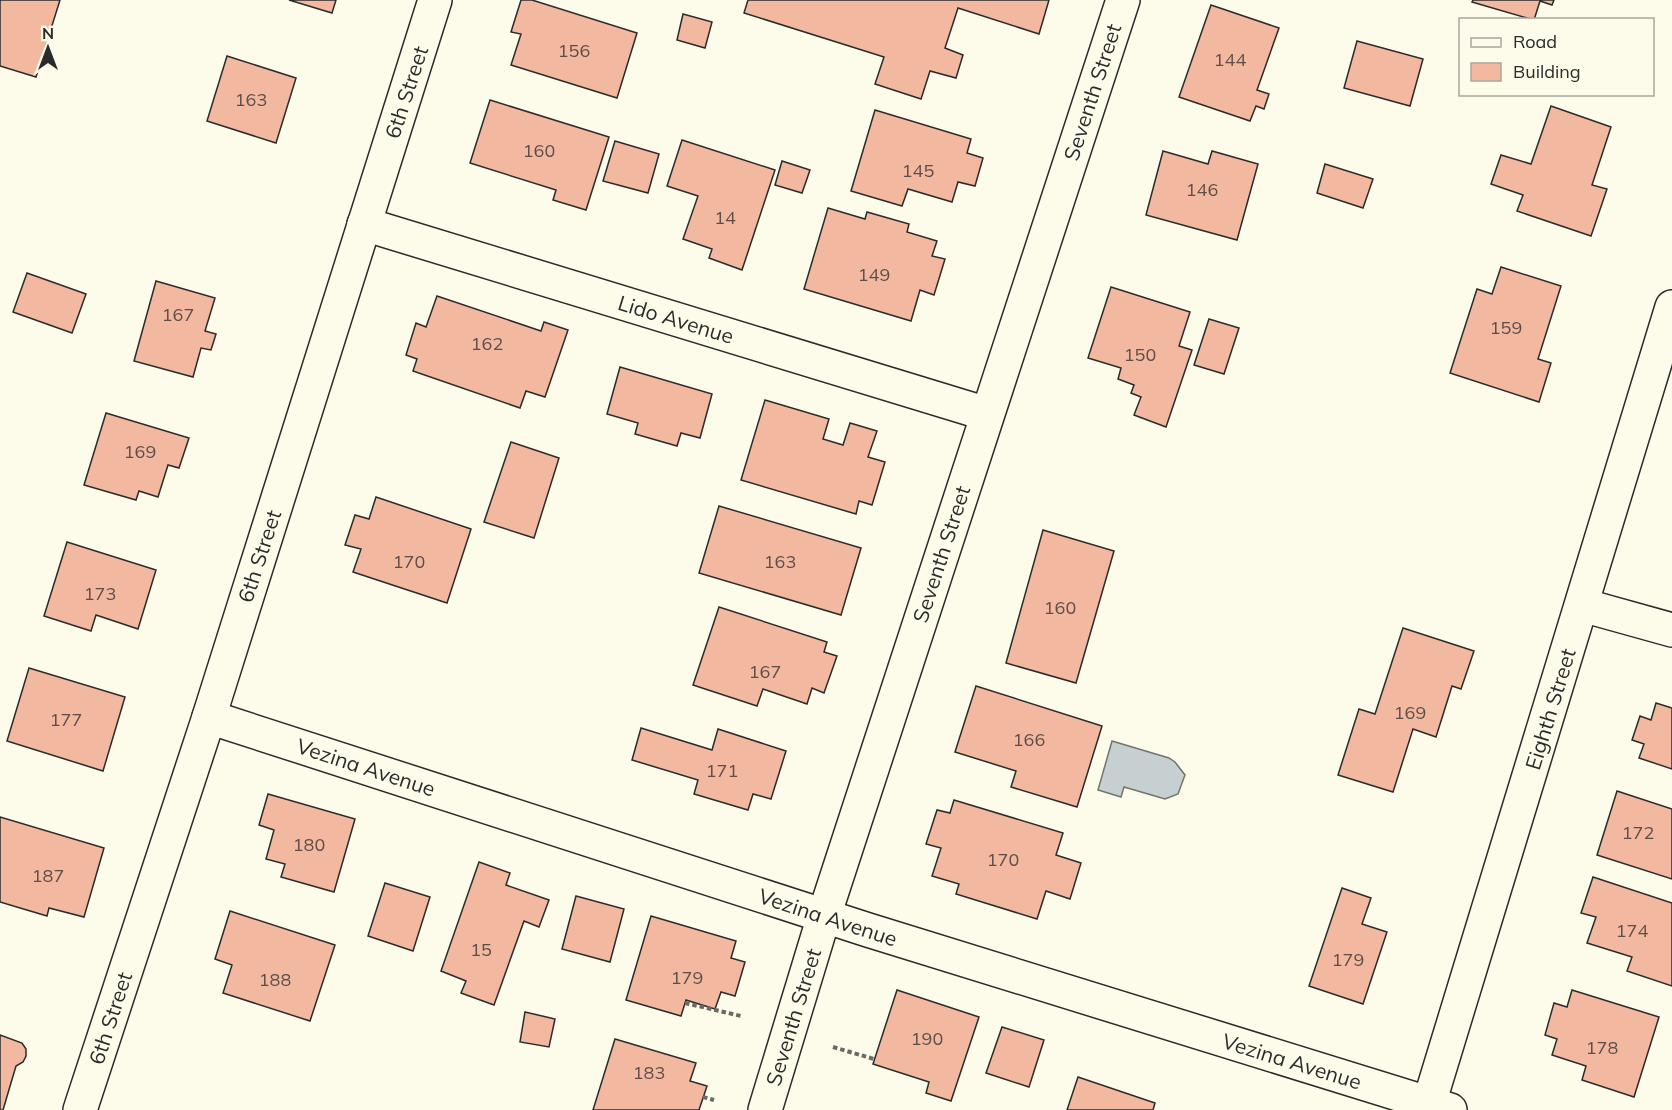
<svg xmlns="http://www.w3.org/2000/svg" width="1672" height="1110" viewBox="0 0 1672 1110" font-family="Mulish,sans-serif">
  <rect width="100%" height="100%" fill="#fdfbea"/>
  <polygon fill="#c7d0d0" stroke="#74746e" stroke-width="1.5" points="1112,741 1169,758 1175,762 1185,775 1178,794 1165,799 1124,787 1121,797 1098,790"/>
  <g fill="#f2b8a0" stroke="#2b2b2b" stroke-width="1.5">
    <polygon points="0,0 60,0 36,77 0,66"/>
    <polygon points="289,0 336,0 332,13"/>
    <polygon points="521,0 532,0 637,33 617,98 511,65 521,34 511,32"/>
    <polygon points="748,0 1049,0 1039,34 958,8 945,48 963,55 956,78 930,71 921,99 875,84 884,57 744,13"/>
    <polygon points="1473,0 1554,0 1552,5 1540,1 1534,20 1472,2"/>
    <polygon points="1211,5 1279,28 1257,90 1269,94 1264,109 1256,106 1250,121 1179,97"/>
    <polygon points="683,14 712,22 705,48 677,40"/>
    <polygon points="1357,41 1423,59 1410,106 1344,88"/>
    <polygon points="227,56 296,78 276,143 207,121"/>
    <polygon points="490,100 609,137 586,210 553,200 556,190 470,163"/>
    <polygon points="1551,106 1611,127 1592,185 1607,189 1591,236 1517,211 1523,195 1491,184 1501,155 1531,164"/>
    <polygon points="875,110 971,139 967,153 983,158 975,186 958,182 952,202 908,189 902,206 851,191"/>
    <polygon points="682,140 775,170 742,270 709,258 712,249 683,239 698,196 667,186"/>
    <polygon points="615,141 659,154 648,193 603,181"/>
    <polygon points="1163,151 1208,164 1212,151 1258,164 1237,240 1146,215"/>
    <polygon points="782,161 810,170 802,193 775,185"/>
    <polygon points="1325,164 1373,179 1363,208 1317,193"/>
    <polygon points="828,208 865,219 867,212 909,224 907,232 937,241 932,256 945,259 934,295 920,290 911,321 804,289"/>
    <polygon points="1501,267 1561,286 1538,359 1551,363 1539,402 1450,373 1477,289 1492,294"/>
    <polygon points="27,273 86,294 72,333 13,312"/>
    <polygon points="156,281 215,298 205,331 216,334 211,350 201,348 193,377 134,361"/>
    <polygon points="1111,287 1190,312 1179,346 1192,350 1166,427 1134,415 1141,397 1131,393 1134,385 1118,379 1121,368 1088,358"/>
    <polygon points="437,296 541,331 544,322 568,330 545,397 526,391 520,408 413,371 417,359 406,355 416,323 426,327"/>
    <polygon points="1209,319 1239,328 1224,374 1194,365"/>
    <polygon points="620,367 712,394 700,438 681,433 677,446 635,434 638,423 607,414"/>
    <polygon points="765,400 829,419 823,439 843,445 850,423 877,431 868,457 885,462 872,505 859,501 856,514 741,480"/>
    <polygon points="106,413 189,438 179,468 168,465 158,497 139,491 136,500 84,485"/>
    <polygon points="511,442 559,458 534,538 484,522"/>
    <polygon points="376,497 471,529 447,603 353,572 361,549 345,545 355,515 369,519"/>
    <polygon points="719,506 861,548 841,615 699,573"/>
    <polygon points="1043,530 1114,551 1076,683 1006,663"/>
    <polygon points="67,542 156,570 138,629 96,615 91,631 44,616"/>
    <polygon points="719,607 827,642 824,652 837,656 824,693 812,688 807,704 763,689 757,706 693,685"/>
    <polygon points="1403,628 1474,651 1461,689 1452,686 1436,737 1413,729 1393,792 1338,775 1359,709 1375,714"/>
    <polygon points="29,668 125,697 103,771 7,741"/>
    <polygon points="976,686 1102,726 1077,807 1011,787 1016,771 955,752"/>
    <polygon points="1656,703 1672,708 1672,769 1639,758 1644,744 1632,740 1640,716 1651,720"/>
    <polygon points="641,728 712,750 718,729 786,751 771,799 753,794 748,810 694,794 698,780 632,760"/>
    <polygon points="1617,791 1672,809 1672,879 1597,855"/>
    <polygon points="268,794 355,819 334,892 281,877 285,864 266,859 274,830 259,825"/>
    <polygon points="954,800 1063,833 1056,855 1081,863 1070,899 1046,891 1037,919 956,894 959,884 932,876 941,848 926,844 937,810 950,813"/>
    <polygon points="0,817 104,848 84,917 49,908 47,916 0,902"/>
    <polygon points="479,862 510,873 506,885 549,900 539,927 524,921 494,1005 461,993 466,981 441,971"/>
    <polygon points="1593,877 1672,903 1672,986 1627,971 1632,957 1587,943 1596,917 1581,913"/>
    <polygon points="385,883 430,897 413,951 368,936"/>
    <polygon points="1342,888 1371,898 1362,924 1387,932 1363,1004 1309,986"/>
    <polygon points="576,896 624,909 610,962 562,949"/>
    <polygon points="230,911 335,945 310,1021 223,993 232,965 215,959"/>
    <polygon points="651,916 736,941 731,958 745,962 735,996 721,992 715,1009 686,1000 681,1016 626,1000"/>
    <polygon points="897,990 979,1017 951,1101 926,1093 929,1082 873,1064"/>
    <polygon points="1572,990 1659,1017 1634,1097 1582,1080 1586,1066 1552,1055 1557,1039 1545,1035 1554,1003 1567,1007"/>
    <polygon points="525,1012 555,1019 549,1047 520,1042"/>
    <polygon points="1002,1027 1044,1040 1029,1087 986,1073"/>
    <polygon points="0,1035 22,1043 26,1049 26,1056 23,1062 16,1066 3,1110 0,1110"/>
    <polygon points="615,1039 696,1063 690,1081 707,1086 699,1110 593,1110"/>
    <polygon points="1078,1077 1155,1103 1153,1110 1067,1110"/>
  </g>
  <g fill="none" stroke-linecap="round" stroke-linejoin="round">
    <defs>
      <g id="minor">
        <polyline points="364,224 987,414"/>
        <polyline points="1582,605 1672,630"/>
        <polyline points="209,717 868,930 1450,1110"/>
        <polyline points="80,1110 209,717 435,0"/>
        <polyline points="765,1110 824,916 1123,0"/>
        <polyline points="1427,1110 1672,307"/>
      </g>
    </defs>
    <use href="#minor" stroke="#2b2b2b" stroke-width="36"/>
    <g stroke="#6a6964" stroke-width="4" stroke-dasharray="4.5 3" stroke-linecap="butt">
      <polyline points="685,1003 741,1016"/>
      <polyline points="833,1047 874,1059"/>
      <polyline points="703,1097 714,1100"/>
    </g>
    <use href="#minor" stroke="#fdfbea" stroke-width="33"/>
  </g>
  <g text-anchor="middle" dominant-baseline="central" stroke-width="4.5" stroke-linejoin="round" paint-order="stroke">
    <g font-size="18" fill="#5d4e48">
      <text x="574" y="50">156</text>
      <text x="1230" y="59">144</text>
      <text x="251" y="99">163</text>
      <text x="539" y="150">160</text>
      <text x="918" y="170">145</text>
      <text x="1202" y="189">146</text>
      <text x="725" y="217">14</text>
      <text x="874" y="274">149</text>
      <text x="178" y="314">167</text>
      <text x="1506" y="327">159</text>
      <text x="487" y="343">162</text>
      <text x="1140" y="354">150</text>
      <text x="140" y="451">169</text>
      <text x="409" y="561">170</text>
      <text x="780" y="561">163</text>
      <text x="100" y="593">173</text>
      <text x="1060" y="607">160</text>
      <text x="765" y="671">167</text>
      <text x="1410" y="712">169</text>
      <text x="66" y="719">177</text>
      <text x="1029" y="739">166</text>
      <text x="722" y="770">171</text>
      <text x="1638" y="832">172</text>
      <text x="309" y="844">180</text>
      <text x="1003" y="859">170</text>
      <text x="48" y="875">187</text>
      <text x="1632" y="930">174</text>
      <text x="481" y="949">15</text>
      <text x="1348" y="959">179</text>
      <text x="687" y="977">179</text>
      <text x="275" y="979">188</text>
      <text x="927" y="1038">190</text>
      <text x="1602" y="1047">178</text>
      <text x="649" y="1072">183</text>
    </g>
    <g font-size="21" fill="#2b2b2b" stroke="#fdfbea">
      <text transform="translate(406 92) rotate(-72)">6th Street</text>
      <text transform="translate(1092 92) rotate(-72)">Seventh Street</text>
      <text transform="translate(676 319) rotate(17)">Lido Avenue</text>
      <text transform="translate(941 554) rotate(-72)">Seventh Street</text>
      <text transform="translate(259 556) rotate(-72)">6th Street</text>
      <text transform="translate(1550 709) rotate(-73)">Eighth Street</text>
      <text transform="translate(366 767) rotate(18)">Vezina Avenue</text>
      <text transform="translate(828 917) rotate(18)">Vezina Avenue</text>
      <text transform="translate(793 1017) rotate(-73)">Seventh Street</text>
      <text transform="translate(110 1018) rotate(-72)">6th Street</text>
      <text transform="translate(1292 1061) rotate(17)">Vezina Avenue</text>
    </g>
  </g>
  <rect x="1459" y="18" width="195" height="78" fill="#fdfbea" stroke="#a9a89e" stroke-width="1.5"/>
  <rect x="1471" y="38" width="30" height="9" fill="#fdfbea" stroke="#a9a89e" stroke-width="1.5"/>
  <text x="1513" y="48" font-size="18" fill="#2b2b2b">Road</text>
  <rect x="1471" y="63" width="30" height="18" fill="#f2b8a0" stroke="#a9a89e" stroke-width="1.5"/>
  <text x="1513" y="78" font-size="18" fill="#2b2b2b">Building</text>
  <g transform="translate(48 48)" stroke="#fdfbea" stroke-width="4.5" paint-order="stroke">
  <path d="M0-4.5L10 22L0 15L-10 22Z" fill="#2b2b2b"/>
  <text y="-9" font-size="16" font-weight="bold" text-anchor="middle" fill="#2b2b2b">N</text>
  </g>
</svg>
